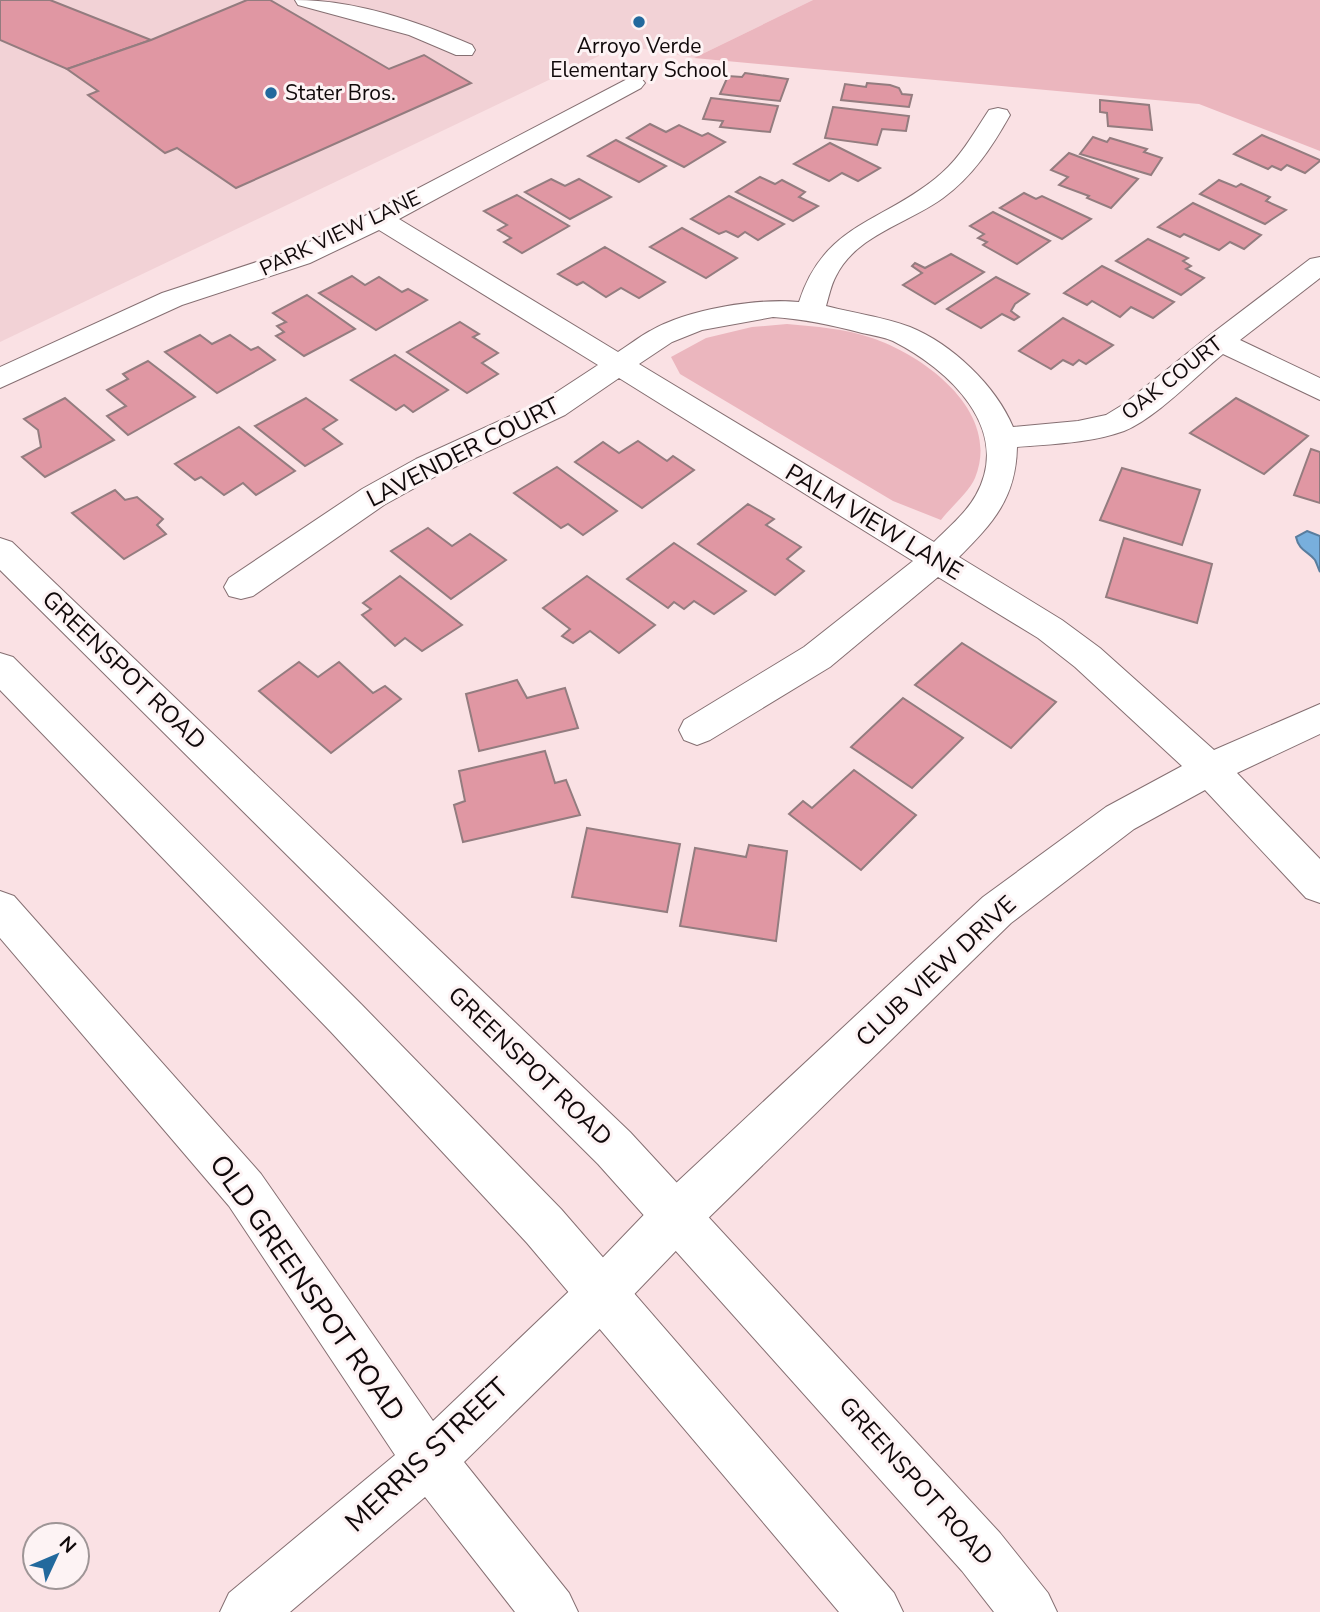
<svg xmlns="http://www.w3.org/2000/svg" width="1320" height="1612" viewBox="0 0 1320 1612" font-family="'Nunito Sans',sans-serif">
  <rect width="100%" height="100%" fill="#fae1e4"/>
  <polygon fill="#f2d2d6" points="0,0 813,0 694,58 622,45 0,342"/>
  <g fill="#ebb6be">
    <polygon points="813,0 1320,0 1320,151 1199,104 694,58"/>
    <path d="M787,324C816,327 844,328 872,338C925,356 1002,412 975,478C969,492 951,507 941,520L893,501L680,374L671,357L706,338L752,327Z"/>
  </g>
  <path fill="#78afdd" stroke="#597d9e" stroke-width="2" d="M1307,531L1320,536V572C1318,568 1317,564 1315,560C1308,551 1299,551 1296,537Z"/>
  <g fill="#e097a3" stroke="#937c7f" stroke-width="2">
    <polygon points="0,0 50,0 151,40 67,69 0,40"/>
    <polygon points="247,0 270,0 389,69 424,55 471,83 236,188 177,148 165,153 88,95 98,91 67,69 151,40"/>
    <polygon points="745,73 788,79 780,101 720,94 728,76 742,77"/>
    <polygon points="867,83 890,85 899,88 902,94 912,95 909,107 841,100 845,84 866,87"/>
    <polygon points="711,98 778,106 770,132 720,127 723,121 703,119"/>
    <polygon points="1100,100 1149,105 1152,130 1108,126 1107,113 1100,112"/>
    <polygon points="833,107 909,116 906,131 882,129 877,145 825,138"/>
    <polygon points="650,124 666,132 679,125 702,136 708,133 725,142 684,167 627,138"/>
    <polygon points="1262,135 1320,160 1320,161 1305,173 1287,165 1281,170 1272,166 1268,169 1234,154"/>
    <polygon points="1093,137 1107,142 1110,138 1147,149 1144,152 1162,158 1151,175 1080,154"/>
    <polygon points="616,140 666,166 639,182 588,156"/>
    <polygon points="830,143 880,168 858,181 842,173 829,181 794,164"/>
    <polygon points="1069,153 1138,179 1111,208 1087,198 1089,196 1059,185 1068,177 1051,170"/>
    <polygon points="760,177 775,184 782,180 805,192 799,197 818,206 793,221 736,192"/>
    <polygon points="551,179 565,186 579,179 611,197 570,219 525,192"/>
    <polygon points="1219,180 1236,187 1241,184 1270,197 1266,201 1286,210 1265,224 1200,194"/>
    <polygon points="1024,193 1036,199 1042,196 1091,219 1062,239 1000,208"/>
    <polygon points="517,195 569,226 522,253 504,242 511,238 498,230 507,225 484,211"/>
    <polygon points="729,196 784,224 758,240 745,232 738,237 726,231 719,234 691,219"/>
    <polygon points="1193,203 1261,235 1244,249 1230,242 1219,250 1184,234 1180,237 1158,227"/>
    <polygon points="993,212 1050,241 1017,264 983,245 987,242 978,238 984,234 970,226"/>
    <polygon points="682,228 737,258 706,278 650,247"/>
    <polygon points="1148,239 1188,258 1183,261 1191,266 1186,269 1204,278 1181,295 1116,261"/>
    <polygon points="605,247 665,282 639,298 621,288 606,297 583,282 577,285 558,274"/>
    <polygon points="951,254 984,272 935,304 903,285 922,273 912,266 915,263 925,268"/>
    <polygon points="1102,266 1174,302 1153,318 1131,307 1120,317 1092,301 1087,305 1064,293"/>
    <polygon points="352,276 365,285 379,277 402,292 408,289 427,300 376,330 319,293"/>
    <polygon points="996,277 1029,294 1015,304 1011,311 1019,317 1014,320 1002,314 981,328 947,309"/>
    <polygon points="307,295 355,329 304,356 276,336 284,332 277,326 286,322 273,313"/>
    <polygon points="1063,318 1113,345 1086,364 1079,360 1073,365 1063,360 1051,369 1019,351"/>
    <polygon points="460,322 479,334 473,337 498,353 482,363 498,374 467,393 407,352"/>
    <polygon points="200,335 212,344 230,335 251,350 258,347 275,360 217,393 165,352"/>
    <polygon points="395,355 448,390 413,412 404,405 396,410 351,380"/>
    <polygon points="148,361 195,397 128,435 107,416 126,406 107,390 128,379 123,374"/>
    <polygon points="65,398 114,440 45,477 22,457 41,447 38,430 24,419"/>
    <polygon points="306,398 337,420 323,429 342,444 305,466 255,426"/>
    <polygon points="1236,398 1308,436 1264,474 1190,433"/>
    <polygon points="239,427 295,471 256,495 243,483 224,495 201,477 195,480 175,464"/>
    <polygon points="638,441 667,461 673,456 694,470 642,508 575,462 603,442 619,453"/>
    <polygon points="1311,449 1320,452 1320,503 1294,495"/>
    <polygon points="557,467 617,511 583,535 568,524 561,528 514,493"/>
    <polygon points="1122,468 1200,490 1182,545 1100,520"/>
    <polygon points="115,490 125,500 137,497 163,519 157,525 166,534 124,559 72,513"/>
    <polygon points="748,504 774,519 766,525 801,547 787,559 804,571 775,595 698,544"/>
    <polygon points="428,528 452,546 470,534 506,560 451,599 391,551"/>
    <polygon points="1124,538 1212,564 1197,623 1106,597"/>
    <polygon points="674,543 746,591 714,614 694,601 684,609 674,602 668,608 627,579"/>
    <polygon points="400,576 462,625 422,651 405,638 395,646 362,615 371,609 363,603"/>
    <polygon points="587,576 655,625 619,653 590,631 573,643 562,636 570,629 543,608"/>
    <polygon points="962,643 1056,702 1011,748 915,685"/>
    <polygon points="299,662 318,677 339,662 373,693 385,686 401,699 331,753 259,691"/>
    <polygon points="517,680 527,698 565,688 578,728 479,751 466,694"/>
    <polygon points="903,698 963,738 912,788 851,747"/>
    <polygon points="545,751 555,783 566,780 580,815 463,842 454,805 465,801 459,771"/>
    <polygon points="854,770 916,815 861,870 789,814 803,801 812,808"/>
    <polygon points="587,828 680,844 667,912 572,897"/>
    <polygon points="749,845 787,851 776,941 680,926 695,848 746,857"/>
  </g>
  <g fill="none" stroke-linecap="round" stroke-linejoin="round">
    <defs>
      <g id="minor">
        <path d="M295,0C356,0 416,21 472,45L475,50L472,55H456L409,35L298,5Z"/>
        <path d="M633,76L641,78L645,83L641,88L399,219L618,352C629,345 639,337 650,331C688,309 757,298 799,302C824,224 881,223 936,178C960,159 973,134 989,110L998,108L1007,110L1010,115C992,147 973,176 943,198C909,223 856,235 836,276C831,285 829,296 826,306C853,313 884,317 910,327C952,344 996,386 1013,427L1078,421L1106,415L1124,404L1210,335L1310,259L1320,257V278L1240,340L1320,378V400L1223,354C1197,375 1155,419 1124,431C1091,443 1052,444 1017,447C1016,498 993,523 959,557L1062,620L1100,648L1214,750L1320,704V734L1237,773L1320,859V903L1306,898L1205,790L1134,829L1011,923L694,1232L619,1310L464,1462L569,1593L578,1612H515L425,1497L290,1612H220L229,1593L395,1455L229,1206L0,938V891L14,896L261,1174L433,1421L585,1276L660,1198L983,897L1106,807L1182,766L1075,667L1038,638L938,577L830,667L710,740L697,745L684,740L679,730L684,720L804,647L913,561L619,378L565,415L438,475L384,505L253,596L241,599L229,596L224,587L229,578L362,489L416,459L543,401L598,365L379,230L310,263L182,305L0,388V367L162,293L290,251L371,213ZM773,317C804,319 832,325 862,333C872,335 883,337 893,341C948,369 1013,428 976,495C966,513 949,527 934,542L639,364L672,342L702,330Z"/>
      </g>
      <g id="major">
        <polygon points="0,538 12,542 630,1132 1000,1533 1048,1593 1057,1612 994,1612 962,1571 598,1164 0,570"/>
        <polygon points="0,653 13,657 361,1004 561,1209 894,1593 903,1612 839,1612 527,1243 331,1032 0,690"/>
      </g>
    </defs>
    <use href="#minor" stroke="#856f72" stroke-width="2"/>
    <use href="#major" stroke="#856f72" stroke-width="2"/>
    <use href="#minor" fill="#fff" fill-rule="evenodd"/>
    <use href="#major" fill="#fff" fill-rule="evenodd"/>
  </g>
  <g fill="#22699d" stroke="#fdf3f4" stroke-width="2.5">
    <circle cx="639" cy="22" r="7"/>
    <circle cx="271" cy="93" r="7"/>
  </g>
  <g text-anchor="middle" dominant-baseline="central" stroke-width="6" stroke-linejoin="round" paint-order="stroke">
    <g font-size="21" fill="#10090a" stroke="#fdf3f4">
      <text x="639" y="46">Arroyo Verde<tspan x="639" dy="24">Elementary School</tspan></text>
      <text x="285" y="93" text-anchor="start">Stater Bros.</text>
    </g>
    <g font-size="21" fill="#10090a" stroke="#fdf3f4">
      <text transform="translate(340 233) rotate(-25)">PARK VIEW LANE</text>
      <text transform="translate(1172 378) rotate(-38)">OAK COURT</text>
    </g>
    <g font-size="24" fill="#10090a" stroke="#fdf3f4">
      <text transform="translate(463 452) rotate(-27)">LAVENDER COURT</text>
      <text transform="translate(874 522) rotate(31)">PALM VIEW LANE</text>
      <text transform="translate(124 670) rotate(44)">GREENSPOT ROAD</text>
      <text transform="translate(936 971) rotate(-43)">CLUB VIEW DRIVE</text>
      <text transform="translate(530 1066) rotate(44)">GREENSPOT ROAD</text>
      <text transform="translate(916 1481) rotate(48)">GREENSPOT ROAD</text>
    </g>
    <g font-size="28" fill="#10090a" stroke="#fdf3f4">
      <text transform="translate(307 1288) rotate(55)">OLD GREENSPOT ROAD</text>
      <text transform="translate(427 1455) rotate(-43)">MERRIS STREET</text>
    </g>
  </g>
  <g transform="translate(56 1556) rotate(46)"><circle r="33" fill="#fdf3f4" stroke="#9e9596" stroke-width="2"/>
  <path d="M0-5L12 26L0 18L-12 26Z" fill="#22699d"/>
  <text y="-10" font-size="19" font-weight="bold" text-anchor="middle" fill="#10090a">N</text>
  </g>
</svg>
